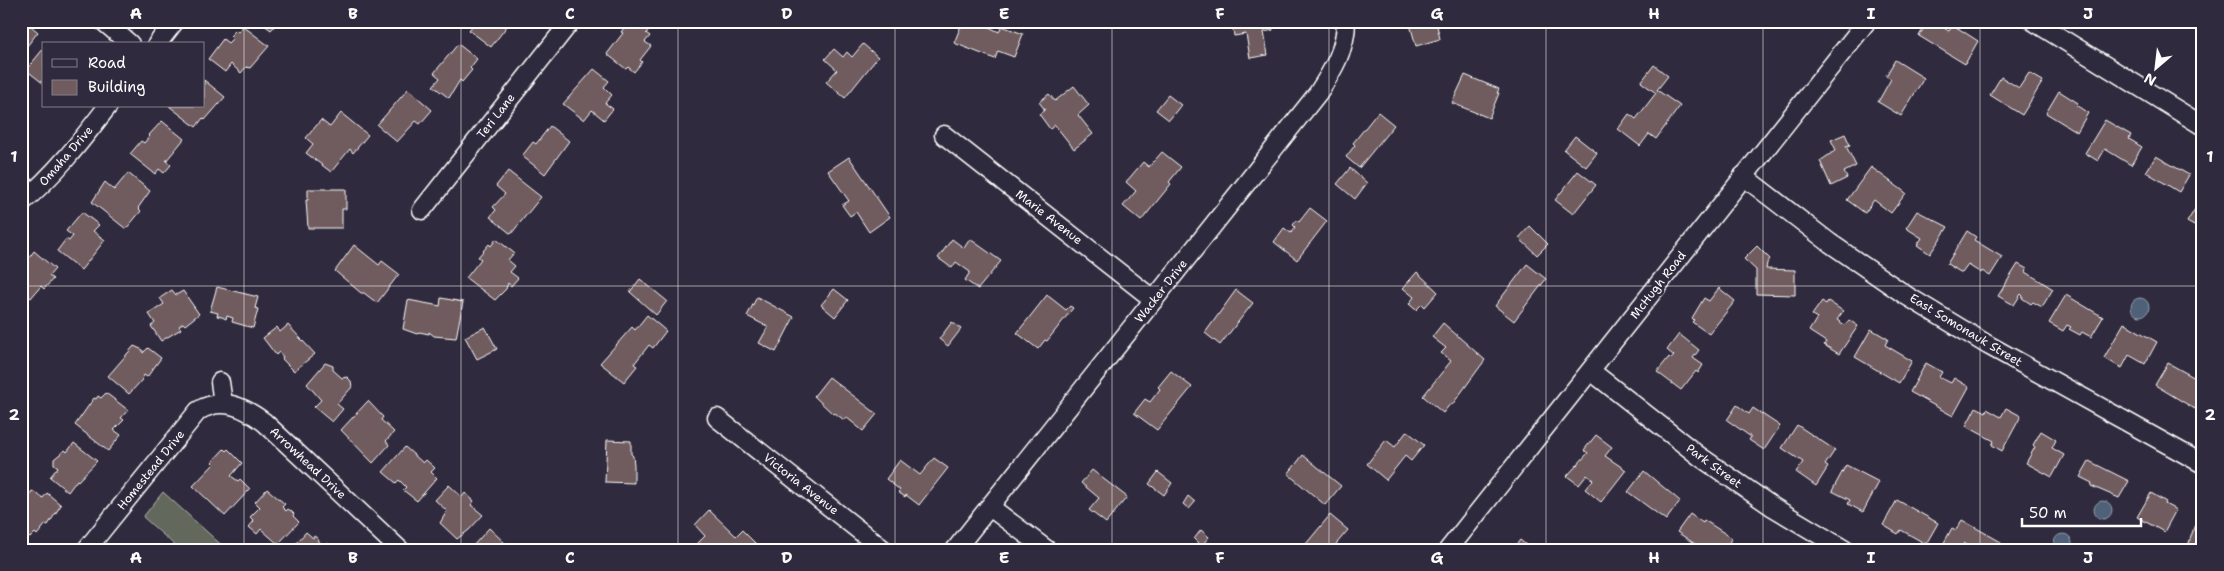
<svg xmlns="http://www.w3.org/2000/svg" width="2224" height="571" viewBox="0 0 2224 571" font-family="'Shantell Sans',sans-serif">
  <rect width="100%" height="100%" fill="#2f2a3d"/>
  <filter id="ink" filterUnits="userSpaceOnUse"><feTurbulence type="fractalNoise" baseFrequency=".02" numOctaves="2"/><feDisplacementMap in="SourceGraphic" scale="10" xChannelSelector="R" yChannelSelector="G"/><feConvolveMatrix kernelMatrix="1 2 1 2 8 2 1 2 1" color-interpolation-filters="sRGB"/></filter>
  <g filter="url(#ink)">
    <polygon fill="#63685b" stroke="#b1b4ad" points="163,492 227,550 180,550 143,517"/>
    <g fill="#4f6079" stroke="#95a0af">
      <circle cx="2140" cy="307" r="9"/>
      <circle cx="2103" cy="510" r="9"/>
      <circle cx="2063" cy="543" r="9"/>
    </g>
    <g fill="#705b5e" stroke="#fff">
      <polygon points="21,21 25,21 38,32 27,46 21,42"/>
      <polygon points="259,21 285,21 281,26 277,23 271,30"/>
      <polygon points="476,21 511,21 491,47 469,30"/>
      <polygon points="629,21 638,21 649,30 646,33 650,36 645,42 651,46 640,60 642,62 634,72 628,67 626,69 607,54 623,33 621,32"/>
      <polygon points="963,21 977,21 999,32 1002,26 1023,34 1014,57 998,51 995,59 954,43"/>
      <polygon points="1232,21 1272,21 1273,30 1264,32 1268,55 1250,58 1246,34 1234,36"/>
      <polygon points="1409,21 1436,21 1440,39 1416,46"/>
      <polygon points="1928,21 1939,21 1946,26 1944,28 1949,31 1953,25 1978,41 1965,64 1919,36"/>
      <polygon points="243,26 269,46 250,68 246,67 241,73 231,64 225,72 208,59 223,39 228,43 233,38 230,36 236,30 238,32"/>
      <polygon points="458,44 477,59 470,68 472,70 462,82 460,80 449,98 433,86 440,78 434,73"/>
      <polygon points="863,44 878,57 845,98 826,82 837,70 825,59 834,49 843,57 847,52 852,57"/>
      <polygon points="44,48 44,84 26,70"/>
      <polygon points="1895,60 1924,78 1901,116 1878,102 1891,79 1886,76"/>
      <polygon points="1654,65 1668,76 1657,90 1680,106 1656,139 1649,134 1640,146 1618,129 1629,114 1636,119 1656,93 1641,82"/>
      <polygon points="594,69 609,81 604,87 612,95 605,103 613,109 604,120 592,110 584,120 563,104"/>
      <polygon points="2029,73 2043,81 2022,115 1990,95 2001,77 2019,88"/>
      <polygon points="1465,75 1499,89 1497,93 1499,93 1489,118 1452,103"/>
      <polygon points="204,80 225,97 205,120 203,118 196,127 169,106 204,106"/>
      <polygon points="1074,86 1089,105 1078,115 1093,134 1074,149 1055,125 1050,129 1039,114 1045,110 1039,102 1049,94 1055,101"/>
      <polygon points="408,89 432,110 420,124 416,121 397,142 377,125"/>
      <polygon points="2059,91 2078,103 2076,105 2088,113 2077,132 2046,113"/>
      <polygon points="1168,95 1181,105 1169,120 1156,110"/>
      <polygon points="1378,112 1394,125 1359,168 1346,157 1355,145 1353,143"/>
      <polygon points="341,113 368,135 353,153 350,149 331,172 306,153 313,144 306,138 321,120 330,127"/>
      <polygon points="2105,120 2131,135 2129,139 2142,147 2131,165 2105,149 2098,161 2085,153"/>
      <polygon points="162,121 184,139 166,161 171,165 164,173 159,169 155,174 130,154 141,141 144,143 150,136 149,135"/>
      <polygon points="550,126 569,141 545,174 522,156 533,142 536,144"/>
      <polygon points="1845,134 1850,145 1846,146 1856,166 1844,172 1847,178 1831,186 1820,161 1836,150 1831,140"/>
      <polygon points="1575,136 1597,153 1586,167 1564,150"/>
      <polygon points="1162,152 1181,167 1169,182 1171,184 1141,221 1123,206 1136,191 1126,182 1143,162 1149,167"/>
      <polygon points="2156,156 2189,175 2179,192 2146,172"/>
      <polygon points="849,157 890,217 869,232 856,212 850,216 842,205 849,201 828,171"/>
      <polygon points="1871,167 1906,193 1891,213 1874,200 1865,213 1847,200"/>
      <polygon points="1350,168 1367,183 1355,199 1337,184"/>
      <polygon points="508,171 541,197 511,234 490,217 496,210 493,207 505,194 496,186"/>
      <polygon points="1578,171 1596,185 1573,214 1555,200"/>
      <polygon points="128,173 150,191 138,208 141,211 126,229 92,202 105,182 114,190"/>
      <polygon points="308,189 346,189 346,209 342,209 342,228 308,228 306,200 308,200"/>
      <polygon points="2203,196 2203,231 2187,222"/>
      <polygon points="1310,208 1327,221 1297,260 1274,242 1284,228 1291,233 1295,227 1293,225 1297,220 1299,222"/>
      <polygon points="1917,211 1948,227 1930,254 1917,245 1922,238 1906,228"/>
      <polygon points="82,212 99,225 93,231 105,240 81,270 57,251 66,239 69,241 73,236 66,231"/>
      <polygon points="1530,226 1548,244 1537,255 1519,238"/>
      <polygon points="1967,231 1976,237 1974,240 2002,257 1990,276 1982,271 1981,273 1968,265 1962,273 1947,264"/>
      <polygon points="496,239 514,253 508,260 515,266 510,272 518,278 511,286 508,283 506,289 495,300 466,278 481,259 478,257 489,244 491,246"/>
      <polygon points="952,239 964,248 970,239 1001,261 978,289 965,280 970,272 956,262 952,268 938,258"/>
      <polygon points="354,245 379,265 382,261 399,274 377,303 364,293 361,293 335,271"/>
      <polygon points="1757,246 1770,259 1767,263 1766,269 1795,270 1795,295 1756,294 1756,270 1744,259"/>
      <polygon points="34,251 55,269 49,276 53,279 44,289 41,286 31,298 24,293 21,296 21,263 27,256 29,258"/>
      <polygon points="1527,264 1546,279 1514,321 1495,306"/>
      <polygon points="2018,264 2027,269 2026,272 2053,289 2042,307 2033,302 2031,304 2022,298 2023,296 2021,294 2014,305 1998,296"/>
      <polygon points="1417,272 1438,292 1425,307 1422,304 1416,310 1409,304 1414,297 1403,288"/>
      <polygon points="640,279 667,301 656,315 630,292"/>
      <polygon points="217,287 258,297 255,308 258,309 253,328 232,322 233,318 227,316 226,319 222,317 217,316 218,313 210,311"/>
      <polygon points="1719,288 1735,301 1709,334 1692,322 1694,320 1692,318 1704,298 1709,301"/>
      <polygon points="834,289 848,300 835,317 821,305"/>
      <polygon points="172,290 176,295 183,291 199,314 185,325 183,323 179,326 181,329 161,341 151,326 155,323 149,314 164,304 160,298"/>
      <polygon points="1236,290 1253,303 1220,345 1205,333"/>
      <polygon points="1047,295 1066,310 1070,306 1073,308 1047,341 1045,340 1038,349 1017,333"/>
      <polygon points="2066,295 2103,317 2091,337 2082,332 2080,335 2069,329 2071,327 2067,325 2063,331 2049,323"/>
      <polygon points="757,297 794,317 776,352 759,343 768,327 747,316"/>
      <polygon points="441,298 463,302 456,338 434,336 429,332 429,334 419,332 417,334 403,329 408,300 440,306"/>
      <polygon points="1822,301 1826,304 1828,301 1843,311 1837,320 1845,325 1849,320 1858,326 1839,354 1824,345 1826,342 1809,331 1817,318 1812,315"/>
      <polygon points="647,315 666,331 653,348 649,345 634,364 637,366 624,382 600,363 632,327 635,330"/>
      <polygon points="952,322 961,329 948,346 939,339"/>
      <polygon points="1443,323 1485,360 1452,405 1451,403 1443,413 1423,396 1451,361 1441,353 1446,348 1432,337"/>
      <polygon points="2124,323 2157,342 2145,364 2129,355 2122,368 2104,358"/>
      <polygon points="288,325 315,354 294,371 282,359 283,357 279,352 276,355 263,338 277,327 280,332"/>
      <polygon points="485,327 497,349 477,359 465,337"/>
      <polygon points="1871,329 1888,339 1885,345 1912,361 1899,383 1855,357"/>
      <polygon points="1679,334 1699,350 1693,358 1703,365 1698,373 1696,371 1681,390 1657,372 1669,357 1671,359 1674,356 1667,350"/>
      <polygon points="134,346 143,350 143,353 148,348 161,358 147,377 144,375 141,381 129,394 108,376"/>
      <polygon points="325,363 333,366 333,370 342,378 347,377 351,381 352,387 337,404 343,409 332,422 314,407 321,400 307,384"/>
      <polygon points="1926,363 1942,372 1939,377 1951,383 1954,378 1969,387 1953,416 1910,392"/>
      <polygon points="2168,363 2197,379 2201,373 2203,374 2203,396 2195,409 2155,385"/>
      <polygon points="1171,371 1192,387 1157,430 1134,413 1145,399 1150,402 1160,389 1158,387"/>
      <polygon points="829,377 877,414 863,431 846,417 844,420 835,413 833,414 814,396"/>
      <polygon points="106,393 128,410 121,418 124,420 114,430 121,435 108,451 75,425 94,398 96,399 98,396 101,398"/>
      <polygon points="368,401 383,417 381,420 394,432 386,441 389,445 373,463 341,430"/>
      <polygon points="1737,405 1749,414 1753,408 1780,426 1764,450 1749,440 1751,437 1727,420"/>
      <polygon points="1976,407 1986,412 1987,409 2001,417 2006,408 2021,416 2002,451 1992,445 1994,441 1966,426"/>
      <polygon points="1797,425 1835,450 1825,465 1828,467 1816,486 1796,472 1803,462 1782,448"/>
      <polygon points="1407,431 1424,445 1411,461 1405,456 1386,480 1367,464 1386,440 1395,447"/>
      <polygon points="2041,431 2056,440 2052,448 2064,455 2052,477 2026,463 2035,447 2033,445"/>
      <polygon points="1596,435 1612,447 1605,456 1626,470 1601,502 1585,489 1593,480 1587,475 1579,485 1567,476 1588,453 1584,450"/>
      <polygon points="607,440 631,441 631,454 633,456 634,465 634,483 605,482"/>
      <polygon points="74,443 97,461 78,481 77,480 68,492 50,477 58,467 54,464 54,459 65,450 67,452"/>
      <polygon points="405,447 423,463 426,460 435,468 431,472 437,478 417,501 403,490 406,487 399,480 396,483 383,472"/>
      <polygon points="224,449 226,451 228,449 242,463 231,476 238,481 240,479 250,489 225,516 193,486 214,464 212,462"/>
      <polygon points="1303,455 1341,486 1325,505 1288,474"/>
      <polygon points="934,458 948,468 919,505 906,495 905,497 898,492 900,490 886,479 900,460 920,475"/>
      <polygon points="2089,461 2129,481 2119,498 2091,486 2092,483 2080,477"/>
      <polygon points="1846,465 1879,482 1863,512 1848,504 1850,500 1832,491"/>
      <polygon points="1092,470 1127,497 1106,523 1089,510 1099,498 1081,483"/>
      <polygon points="1644,471 1680,501 1666,520 1628,492"/>
      <polygon points="1158,472 1172,483 1164,495 1149,484"/>
      <polygon points="449,485 462,497 465,493 474,501 471,505 483,515 469,530 457,539 440,523 447,511 435,500"/>
      <polygon points="267,489 285,504 282,507 286,511 288,509 291,511 294,514 293,516 299,522 278,544 261,529 257,534 249,527 254,521 250,517 260,507 255,502"/>
      <polygon points="22,490 29,495 32,491 34,492 43,498 47,493 61,505 48,525 46,524 37,535 35,533 30,538 21,531"/>
      <polygon points="2151,493 2166,502 2165,504 2176,510 2164,532 2137,517"/>
      <polygon points="1188,496 1195,502 1189,509 1183,504"/>
      <polygon points="1897,500 1938,523 1926,544 1901,530 1898,534 1883,525"/>
      <polygon points="709,510 736,536 742,530 762,550 720,550 718,548 716,550 701,550 696,545 705,536 695,525"/>
      <polygon points="1690,514 1703,523 1704,520 1732,538 1724,550 1704,550 1677,532"/>
      <polygon points="1330,515 1348,530 1331,550 1301,550"/>
      <polygon points="1962,520 2001,542 1996,550 1971,550 1972,548 1964,543 1960,550 1940,550 1952,528 1956,530"/>
      <polygon points="2195,524 2203,527 2203,550 2184,550 2185,546 2188,546"/>
      <polygon points="489,528 507,545 510,550 475,550 472,547"/>
      <polygon points="1201,530 1209,537 1201,546 1194,539"/>
      <polygon points="306,532 313,538 314,536 317,538 323,547 327,543 334,550 290,550"/>
      <polygon points="1520,540 1532,550 1512,550"/>
      <polygon points="158,545 164,550 154,550"/>
    </g>
    <g fill="none" stroke-linecap="round" stroke-linejoin="round">
      <defs>
        <g id="minor">
          <polyline points="103,21 130,44"/>
          <polyline points="2033,21 2203,126"/>
          <polyline points="157,44 175,21"/>
          <polyline points="944,135 1154,300"/>
          <polyline points="1743,176 1830,243 1907,296 1988,345 2203,464"/>
          <path d="M21,203C55,175 81,141 108,106"/>
          <polyline points="422,210 571,21"/>
          <polyline points="1591,371 1699,456 1773,507 1845,550"/>
          <polyline points="220,382 223,403"/>
          <polyline points="717,418 884,550"/>
          <polyline points="990,507 1047,550"/>
          <path d="M86,550L198,411C222,396 244,407 264,422L400,550"/>
          <path d="M955,550L1318,93C1333,70 1346,49 1346,21"/>
          <polyline points="1448,550 1867,21"/>
        </g>
      </defs>
      <use href="#minor" stroke="#fff" stroke-width="21"/>
      <use href="#minor" stroke="#2f2a3d" stroke-width="18"/>
    </g>
  </g>
  <path fill="none" stroke="#fff" stroke-width="1" stroke-opacity="0.55" d="M244,21V550M461,21V550M678,21V550M895,21V550M1112,21V550M1329,21V550M1546,21V550M1763,21V550M1980,21V550M21,286H2203"/>
  <g text-anchor="middle" dominant-baseline="central" stroke-width="5" stroke-linejoin="round" paint-order="stroke">
    <g font-size="12" fill="#fff" stroke="#2f2a3d">
      <text transform="translate(496 116) rotate(-52)">Teri Lane</text>
      <text transform="translate(66 156) rotate(-49)">Omaha Drive</text>
      <text transform="translate(1049 217) rotate(38)">Marie Avenue</text>
      <text transform="translate(1658 285) rotate(-52)">McHugh Road</text>
      <text transform="translate(1161 291) rotate(-52)">Wacker Drive</text>
      <text transform="translate(1966 330) rotate(31)">East Somonauk Street</text>
      <text transform="translate(308 463) rotate(43)">Arrowhead Drive</text>
      <text transform="translate(1714 466) rotate(36)">Park Street</text>
      <text transform="translate(151 470) rotate(-51)">Homestead Drive</text>
      <text transform="translate(801 484) rotate(38)">Victoria Avenue</text>
    </g>
  </g>
  <rect width="2224" height="571" fill="none" stroke="#2f2a3d" stroke-width="55"/>
  <rect x="42" y="42" width="162" height="65" fill="#2f2a3d" stroke="#827f8b"/>
  <rect x="52" y="59" width="25" height="8" fill="#2f2a3d" stroke="#827f8b"/>
  <text x="88" y="68" font-size="15" fill="#ffffff">Road</text>
  <rect x="52" y="80" width="25" height="15" fill="#705b5e" stroke="#827f8b"/>
  <text x="88" y="92" font-size="15" fill="#ffffff">Building</text>
  <g transform="translate(2156 68) rotate(208)" stroke="#2f2a3d" stroke-width="4" paint-order="stroke">
  <path d="M0-4L9 19L0 12L-9 19Z" fill="#ffffff"/>
  <text y="-8" font-size="14" font-weight="bold" text-anchor="middle" fill="#ffffff">N</text>
  </g>
  <path d="M2022 518v8h119v-8" fill="none" stroke="#ffffff" stroke-width="2.5"/>
  <text x="2029" y="518" font-size="15" fill="#ffffff" stroke="#2f2a3d" stroke-width="4" paint-order="stroke">50 m</text>
  <rect x="28" y="28" width="2168" height="516" fill="none" stroke="#fff" stroke-width="2"/>
  <g font-size="16" text-anchor="middle" font-weight="bold" fill="#fff">
    <text x="136" y="19">A</text>
    <text x="353" y="19">B</text>
    <text x="570" y="19">C</text>
    <text x="787" y="19">D</text>
    <text x="1004" y="19">E</text>
    <text x="1220" y="19">F</text>
    <text x="1437" y="19">G</text>
    <text x="1654" y="19">H</text>
    <text x="1871" y="19">I</text>
    <text x="2088" y="19">J</text>
    <text x="14" y="162">1</text>
    <text x="2210" y="162">1</text>
    <text x="14" y="420">2</text>
    <text x="2210" y="420">2</text>
    <text x="136" y="563">A</text>
    <text x="353" y="563">B</text>
    <text x="570" y="563">C</text>
    <text x="787" y="563">D</text>
    <text x="1004" y="563">E</text>
    <text x="1220" y="563">F</text>
    <text x="1437" y="563">G</text>
    <text x="1654" y="563">H</text>
    <text x="1871" y="563">I</text>
    <text x="2088" y="563">J</text>
  </g>
</svg>
